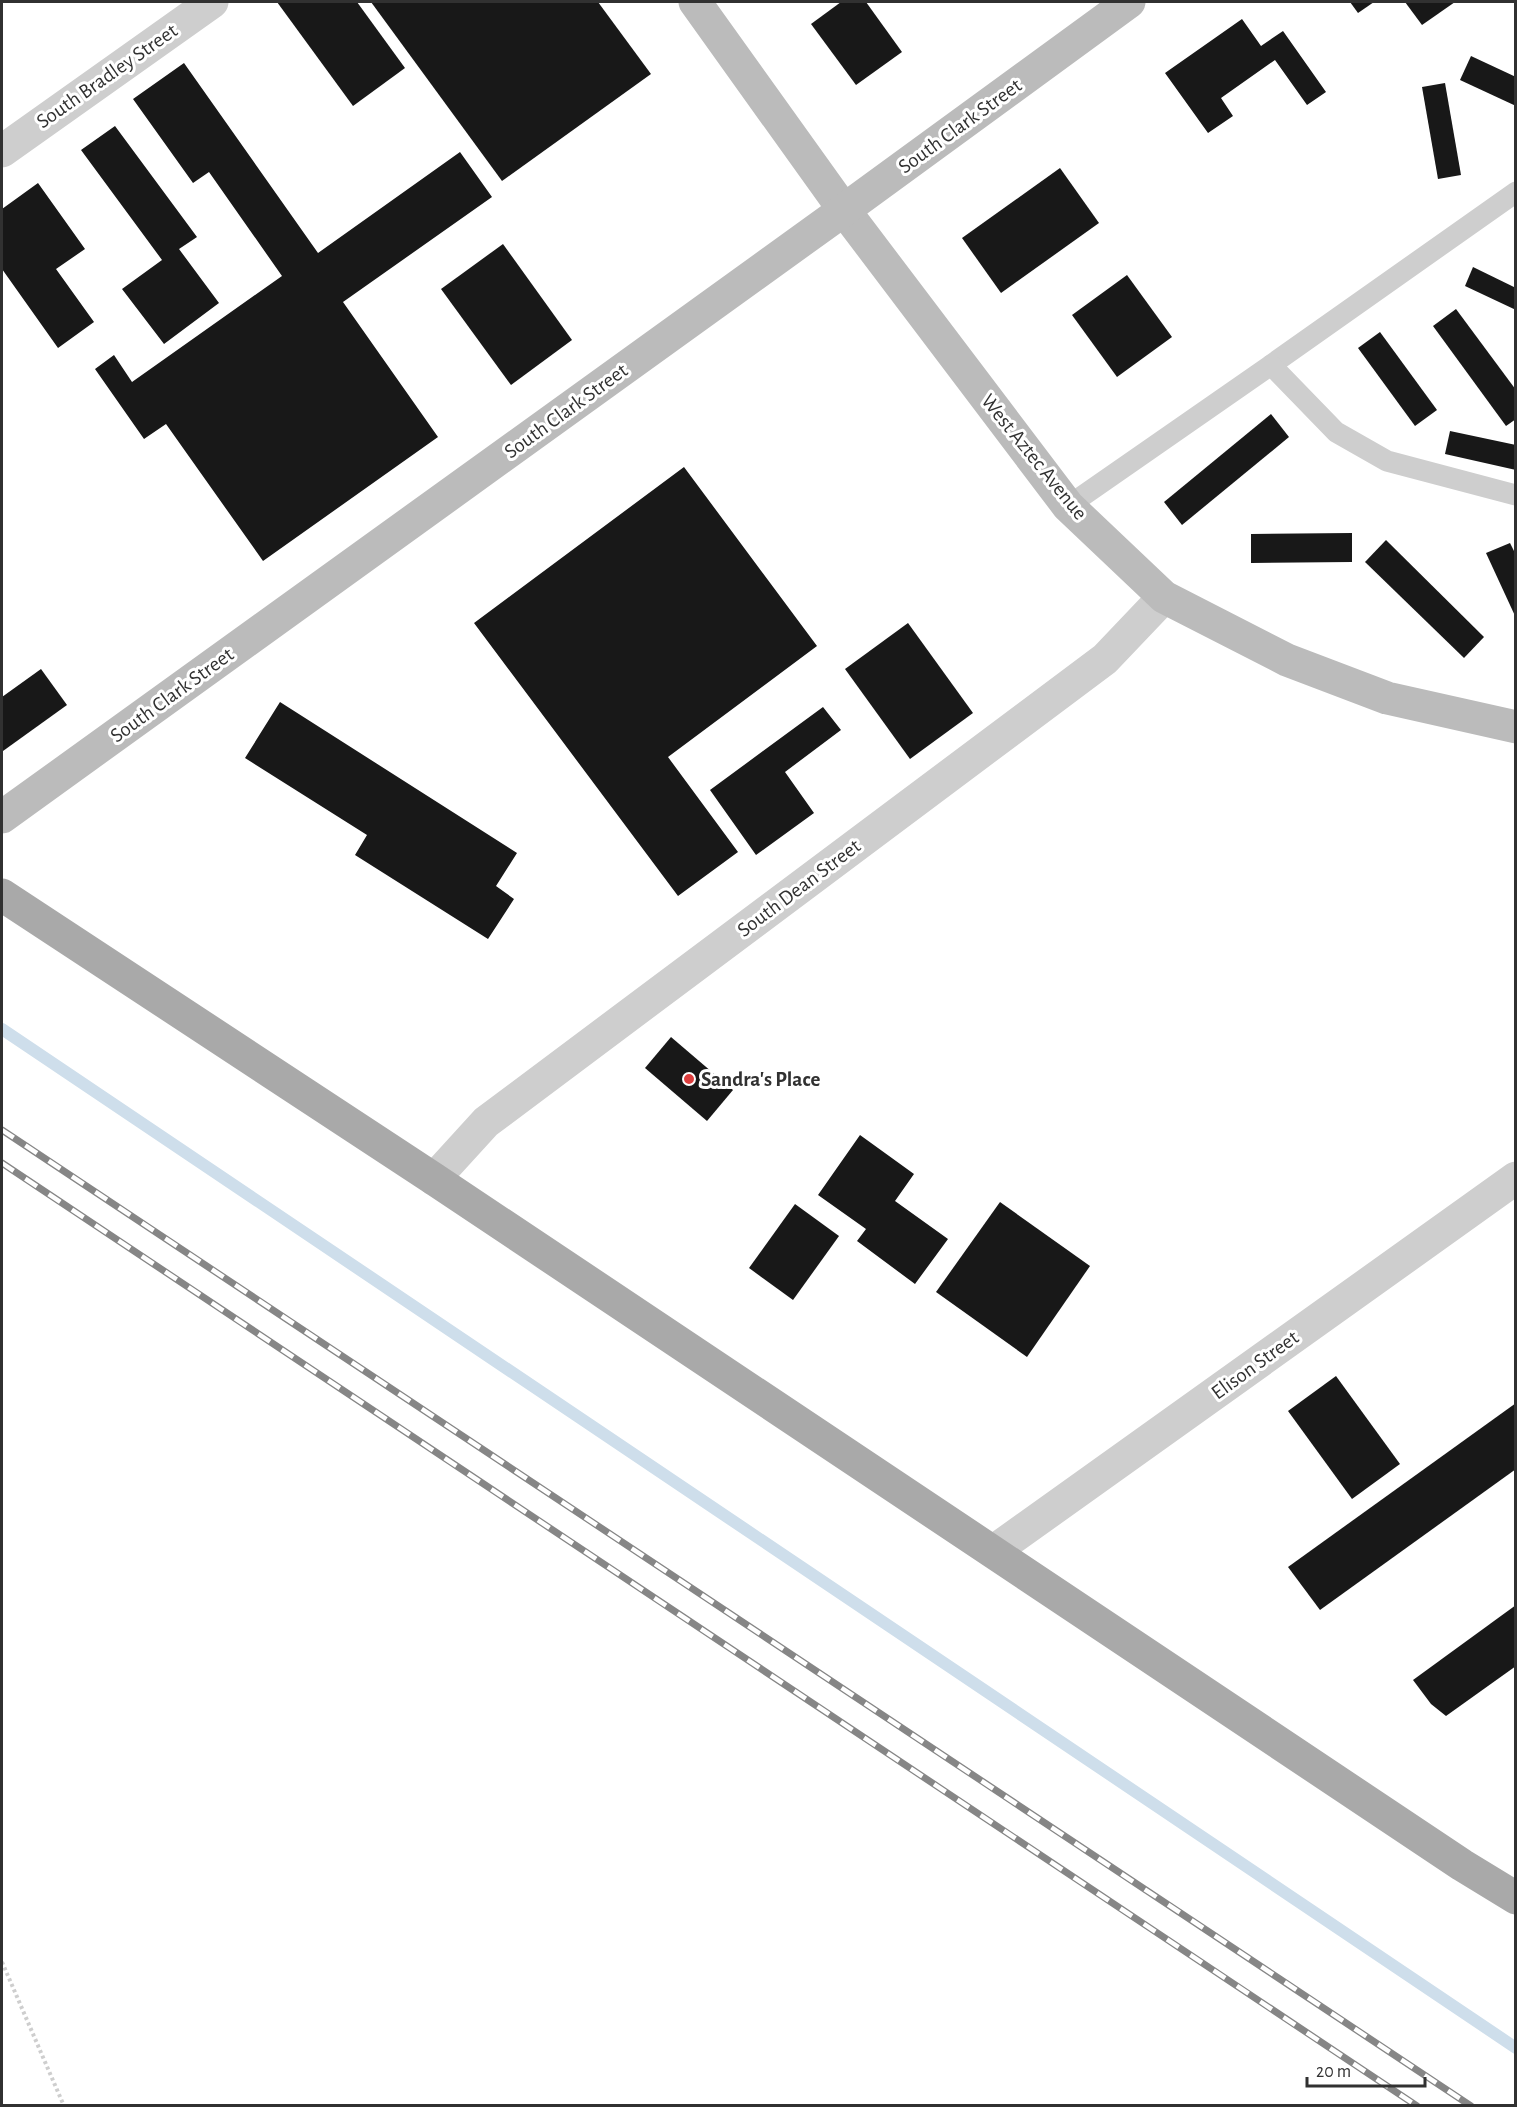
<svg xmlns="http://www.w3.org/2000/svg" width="1517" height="2107" viewBox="0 0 1517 2107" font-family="'Alegreya Sans',sans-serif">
  <rect width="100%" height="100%" fill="#fff"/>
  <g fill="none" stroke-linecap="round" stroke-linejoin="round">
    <polyline stroke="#cedeeb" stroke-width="12" points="2,1029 1516,2048"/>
  </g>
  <g fill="#181818">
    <polygon points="277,2 357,2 405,68 353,106"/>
    <polygon points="371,2 598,2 651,74 502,181"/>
    <polygon points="841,2 866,2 902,52 856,85 811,24"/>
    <polygon points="1350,2 1374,2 1358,13"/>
    <polygon points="1405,2 1455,2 1422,25"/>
    <polygon points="1242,19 1261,46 1283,31 1326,92 1307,105 1275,60 1221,98 1233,116 1208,133 1165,73"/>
    <polygon points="1471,56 1516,77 1516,106 1460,80"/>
    <polygon points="184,63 318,253 460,152 492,197 343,302 438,437 263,561 166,424 144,439 95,369 114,355 132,382 282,276 209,172 193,183 133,99"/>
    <polygon points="1445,83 1461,175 1438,179 1422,87"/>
    <polygon points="115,126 197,237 179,249 219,303 164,344 122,289 162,260 81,150"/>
    <polygon points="1060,168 1099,223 1001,293 962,238"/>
    <polygon points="38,183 85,249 56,269 94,322 58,348 2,269 2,209"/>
    <polygon points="503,244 572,340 511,385 441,289"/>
    <polygon points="1473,267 1516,288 1516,310 1465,286"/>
    <polygon points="1127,275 1172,337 1117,377 1072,315"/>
    <polygon points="1456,309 1516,390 1516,419 1506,426 1433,326"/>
    <polygon points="1380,332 1437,410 1415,426 1358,348"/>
    <polygon points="1271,414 1289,437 1182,525 1164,502"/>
    <polygon points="1450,431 1516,445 1516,470 1445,454"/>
    <polygon points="684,467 817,646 668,757 738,852 678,896 474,623"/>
    <polygon points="1352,533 1352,562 1251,563 1251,534"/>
    <polygon points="1386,540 1484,637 1464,658 1365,562"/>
    <polygon points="1510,543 1516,555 1516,618 1486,553"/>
    <polygon points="908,623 973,713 910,759 845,669"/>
    <polygon points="41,669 67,705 3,751 2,749 2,697"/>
    <polygon points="280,702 517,853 496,886 514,899 488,939 355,855 367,835 245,758"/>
    <polygon points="823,707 841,730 785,772 814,813 756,855 710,790"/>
    <polygon points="671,1037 733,1090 707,1121 645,1068"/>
    <polygon points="860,1135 914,1174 895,1201 948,1239 915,1284 857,1241 866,1229 818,1195"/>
    <polygon points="1000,1202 1090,1266 1027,1357 936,1292"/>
    <polygon points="795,1204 839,1236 793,1300 749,1268"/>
    <polygon points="1336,1376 1400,1464 1352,1499 1288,1411"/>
    <polygon points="1516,1403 1516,1469 1320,1610 1288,1567"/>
    <polygon points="1516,1605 1516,1666 1446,1716 1431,1704 1413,1680"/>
  </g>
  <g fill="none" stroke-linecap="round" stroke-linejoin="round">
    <polyline stroke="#cecece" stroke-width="4" stroke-dasharray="3 3" stroke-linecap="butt" points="2,1962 64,2106"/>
    <g stroke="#cecece" stroke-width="21">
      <polyline points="1271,365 1516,192"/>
      <polyline points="1068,506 1271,365 1336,432 1387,461 1516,495"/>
    </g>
    <g stroke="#cecece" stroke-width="33">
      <polyline points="2,151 212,2"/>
      <polyline points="434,1179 486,1122 1105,659 1164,597"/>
      <polyline points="994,1551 1516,1178"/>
    </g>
    <g stroke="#bbb" stroke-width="33">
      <polyline points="695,2 844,210 1068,506 1164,597 1287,660 1387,698 1516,727"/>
      <polyline points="2,817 844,210 1129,2"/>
    </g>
    <polyline stroke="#a9a9a9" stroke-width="33" points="2,895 434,1179 1462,1865 1516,1898"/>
    <defs>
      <g id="rail">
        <polyline points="2,1130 1471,2106"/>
        <polyline points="2,1163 1417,2106"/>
      </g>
    </defs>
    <use href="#rail" stroke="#868686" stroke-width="7"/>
    <use href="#rail" stroke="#fff" stroke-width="4.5" stroke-dasharray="14" stroke-linecap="butt"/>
  </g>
  <circle fill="#dd3e3e" stroke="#fff" stroke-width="2" cx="689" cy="1079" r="6"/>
  <g text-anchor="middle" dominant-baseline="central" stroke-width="6" stroke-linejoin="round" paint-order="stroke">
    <g font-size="21" fill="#313131" stroke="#fff">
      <text transform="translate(107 76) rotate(-35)">South Bradley Street</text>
      <text transform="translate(960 126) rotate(-36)">South Clark Street</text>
      <text transform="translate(566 411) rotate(-36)">South Clark Street</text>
      <text transform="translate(1034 457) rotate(51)">West Aztec Avenue</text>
      <text transform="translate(172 695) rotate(-36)">South Clark Street</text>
      <text transform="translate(799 888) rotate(-37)">South Dean Street</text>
      <text transform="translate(1255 1365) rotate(-36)">Elison Street</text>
    </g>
    <g font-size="21" font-weight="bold" fill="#313131" stroke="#fff" text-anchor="start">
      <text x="701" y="1079">Sandra's Place</text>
    </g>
  </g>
  <rect width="1517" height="2107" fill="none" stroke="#313131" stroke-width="6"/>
  <path d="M1307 2077v9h118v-9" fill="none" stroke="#313131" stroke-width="3"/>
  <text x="1316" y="2077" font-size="18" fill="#313131" stroke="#ffffff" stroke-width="4.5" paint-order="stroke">20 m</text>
</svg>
